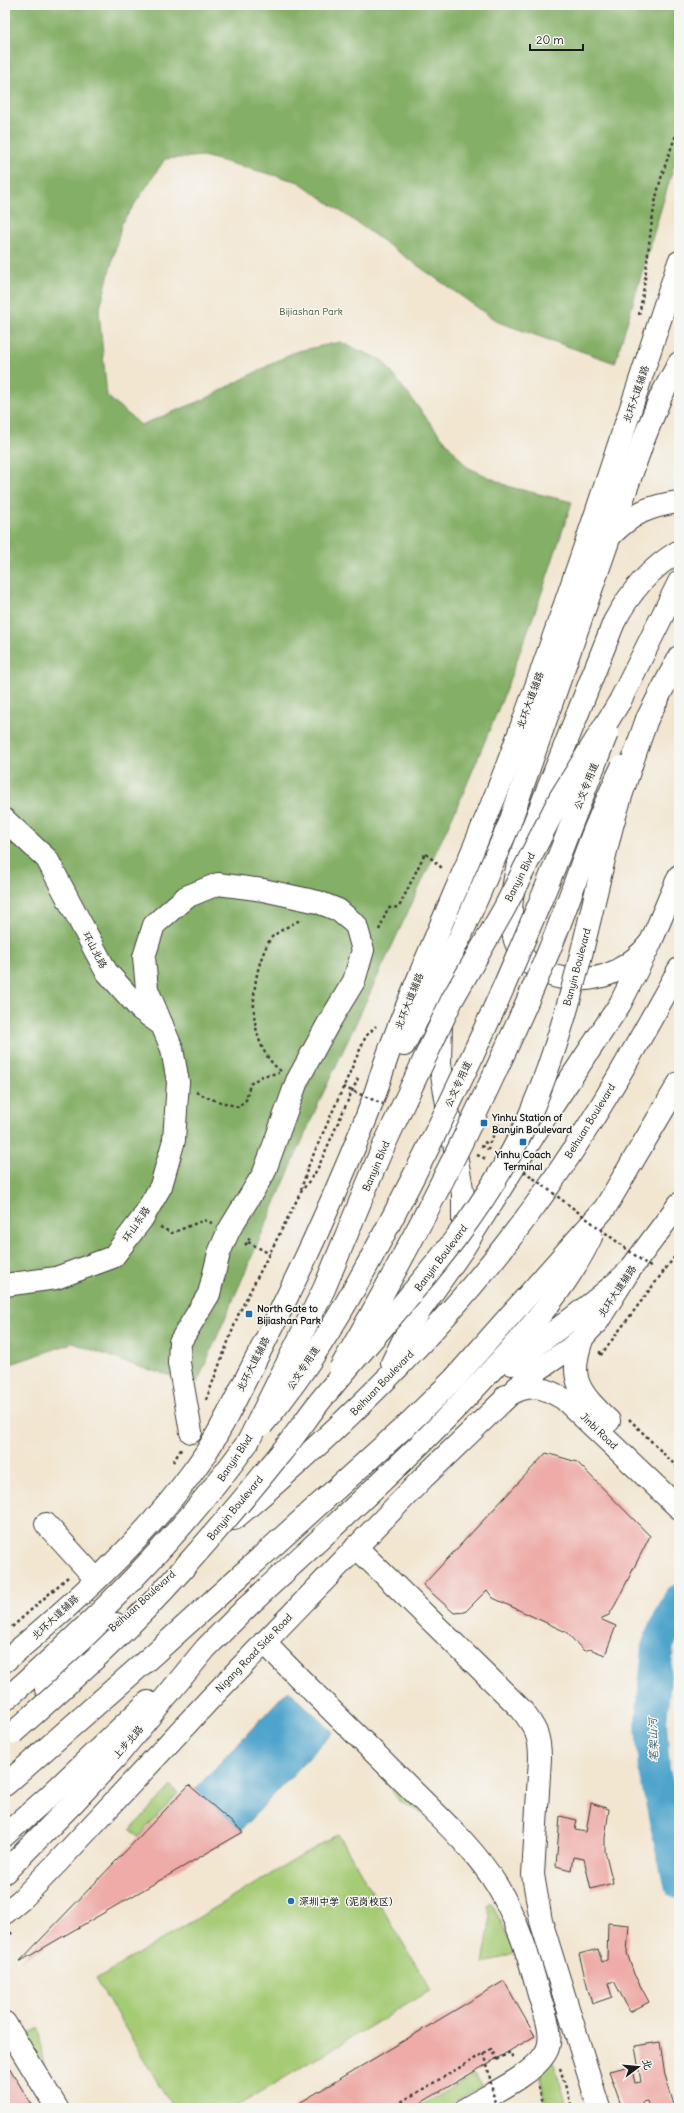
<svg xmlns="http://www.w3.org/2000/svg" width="684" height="2113" viewBox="0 0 684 2113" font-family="Delius,'LXGW WenKai TC',sans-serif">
  <rect width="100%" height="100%" fill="#f6f6f2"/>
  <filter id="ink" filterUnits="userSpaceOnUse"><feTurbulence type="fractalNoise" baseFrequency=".025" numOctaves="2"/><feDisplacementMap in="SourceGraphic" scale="8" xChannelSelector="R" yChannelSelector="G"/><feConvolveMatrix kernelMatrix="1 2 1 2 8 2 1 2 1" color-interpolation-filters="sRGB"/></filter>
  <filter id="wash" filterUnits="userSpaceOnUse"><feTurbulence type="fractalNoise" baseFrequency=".012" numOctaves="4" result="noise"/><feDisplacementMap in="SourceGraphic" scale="16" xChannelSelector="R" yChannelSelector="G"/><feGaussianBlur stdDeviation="0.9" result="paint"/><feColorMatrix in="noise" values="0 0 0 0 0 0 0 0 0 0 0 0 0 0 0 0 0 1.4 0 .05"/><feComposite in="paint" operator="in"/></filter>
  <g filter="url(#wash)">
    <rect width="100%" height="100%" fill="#f2e6d1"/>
    <g fill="#a6cb75" stroke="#617448">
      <polygon points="379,1771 426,1815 399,1801"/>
      <polygon points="171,1786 178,1793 138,1837 130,1830"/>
      <polygon points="338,1834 431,1990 234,2108 173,2108 96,1979"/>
      <polygon points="491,1902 516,1952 483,1964 489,1928 488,1905"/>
      <polygon points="39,2028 42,2056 47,2073 22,2038"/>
      <polygon points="551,2061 554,2064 568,2108 547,2108 540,2073"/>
      <polygon points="475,2074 482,2087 445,2108 417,2108"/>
    </g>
    <polygon fill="#84af66" stroke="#506641" points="5,5 679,5 679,149 615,363 498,322 299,182 203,156 165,159 122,223 99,312 107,396 141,425 205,399 294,352 340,342 382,360 431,424 467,467 510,487 572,502 540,598 502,700 462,796 319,1102 197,1383 136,1366 73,1343 5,1366"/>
    <polygon fill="#50a4cc" stroke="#366074" points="288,1690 333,1732 236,1835 191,1794"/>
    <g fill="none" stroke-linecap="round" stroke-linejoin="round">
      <polyline stroke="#50a4cc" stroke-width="32" points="679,1600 658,1644 651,1722 654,1770 679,1883"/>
    </g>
    <g id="blocks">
      <g fill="#eeaba7">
        <polygon points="546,1453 577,1462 650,1536 615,1605 609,1615 600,1619 616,1626 605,1655 590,1649 584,1651 566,1632 493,1598 487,1590 465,1612 454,1613 423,1585"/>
        <polygon points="189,1785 243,1832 19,1962"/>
        <polygon points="591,1803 609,1809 605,1838 605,1851 613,1883 591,1889 584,1859 573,1857 571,1870 556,1866 560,1816 577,1820 575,1830 586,1832"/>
        <polygon points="608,1923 629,1925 627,1953 634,1974 649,2002 630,2012 614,1981 608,1983 612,1997 592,2004 579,1954 598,1949 602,1962 607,1960"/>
        <polygon points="504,1981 535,2036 412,2108 291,2108"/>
        <polygon points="660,2042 665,2075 675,2108 649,2108 647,2101 642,2102 643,2108 622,2108 609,2071 631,2066 635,2083 641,2082 635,2046"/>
        <polygon points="5,2060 33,2108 5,2108"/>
      </g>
    </g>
  </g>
  <g filter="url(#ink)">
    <use href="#blocks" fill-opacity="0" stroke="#3c3a37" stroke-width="1"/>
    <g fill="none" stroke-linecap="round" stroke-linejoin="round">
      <defs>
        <g id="minor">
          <path d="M610,536C632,514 648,506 679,502"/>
          <polyline points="5,820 47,859 106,971 140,1009 162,1025 172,1049 178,1082 174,1140 161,1186 142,1219 113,1257 56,1278 5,1285"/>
          <path d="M649,944C640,956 629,964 616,971C586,986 534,982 518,948C506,923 512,890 518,864L614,622C630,592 650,568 679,551"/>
          <polyline points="162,1025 147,989 144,957 154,925 186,897 218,884 263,890 318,902 338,910 356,925 363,950 354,981 328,1024 297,1081 264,1173 229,1230 219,1253 209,1294 180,1342 179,1363 191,1432"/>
          <path d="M583,1337C567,1379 579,1392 609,1421"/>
          <path d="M506,1396C531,1383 540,1385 564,1399L679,1508"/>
          <polyline points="46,1524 96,1579"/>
          <path d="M356,1547L521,1709C535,1727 540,1735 540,1758L533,1875L541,1921L599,2108"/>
          <path d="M264,1642C312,1692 361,1739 410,1788C440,1818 473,1847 496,1884C517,1918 529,1957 539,1995C544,2012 556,2037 545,2054C530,2077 490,2094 467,2108"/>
          <polyline points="5,2023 57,2108"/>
        </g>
        <g id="major">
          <polyline points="620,701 679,582"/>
          <polyline points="647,719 679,657"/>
          <polyline points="404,1045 461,935 509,825 643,441 661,396 679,363"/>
          <path d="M5,1661C73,1604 141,1543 194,1470C217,1439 234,1402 252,1367C294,1286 333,1201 367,1116C377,1091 383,1066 393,1041C428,950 470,862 505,771C568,603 623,432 679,262"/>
          <path d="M5,1700C94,1622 179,1538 248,1442"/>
          <polyline points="5,1835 48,1797 148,1702"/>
          <polyline points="5,1872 75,1801 118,1755 206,1648 246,1608"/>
          <polyline points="5,1913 21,1900 57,1863 210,1699 424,1477 529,1376 569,1349 583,1337 598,1321 629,1271 679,1204"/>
        </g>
        <g id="highway">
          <polyline points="453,951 441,1021 440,1064 463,1194 463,1239"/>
          <polyline points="392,1363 412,1322 463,1249 549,1111 620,1004 650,944 679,876"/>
          <path d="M512,1364C551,1332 593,1306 629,1271"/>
          <path d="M234,1519C344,1426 449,1324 534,1207C589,1132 634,1050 679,969"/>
          <path d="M246,1608C331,1528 420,1450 498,1363C533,1325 569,1284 591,1237"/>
          <polyline points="46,1689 116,1624"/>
          <polyline points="5,1785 155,1653 410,1422 454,1379 605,1208 679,1083"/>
        </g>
      </defs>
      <use href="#minor" stroke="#3c3a37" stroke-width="24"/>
      <use href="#major" stroke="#3c3a37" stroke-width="24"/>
      <use href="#highway" stroke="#3c3a37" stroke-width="24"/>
      <g stroke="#3c3a37" stroke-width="2.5" stroke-dasharray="3 3" stroke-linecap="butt">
        <path d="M639,315C647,277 648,240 655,203C660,177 670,151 679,127"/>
        <polyline points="379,930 388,908 399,907 425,853 442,868"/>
        <path d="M281,1071C244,1044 249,973 271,938C275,933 296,922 302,919"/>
        <polyline points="196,1092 211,1099 238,1107 246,1100 250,1084 262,1076 279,1073"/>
        <polyline points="484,1142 489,1144 499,1125 502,1126"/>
        <polyline points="477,1155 486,1159"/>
        <polyline points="301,1190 308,1167 366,1036 376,1026"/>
        <polyline points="160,1227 172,1233 204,1220 212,1223"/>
        <polyline points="248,1242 270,1254"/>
        <polyline points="245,1245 248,1242 250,1236"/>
        <polyline points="600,1351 600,1356 679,1251"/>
        <polyline points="206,1400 239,1313 301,1192 317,1170 358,1078"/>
        <polyline points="629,1419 679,1469"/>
        <polyline points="173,1462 182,1448"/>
        <polyline points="12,1627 68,1577"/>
        <polyline points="5,1938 14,1931"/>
        <polyline points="484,2053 487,2064"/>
        <polyline points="497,2060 510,2052 513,2058"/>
        <polyline points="560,2068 572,2108"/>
        <polyline points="538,2087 543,2108"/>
        <polyline points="391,2108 491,2049 497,2060"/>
      </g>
      <use href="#minor" stroke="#fff" stroke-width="22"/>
      <use href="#major" stroke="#fff" stroke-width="22"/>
      <use href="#highway" stroke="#fff" stroke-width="22"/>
      <defs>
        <g id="minor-bridge">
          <path d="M340,1369C418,1235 488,1096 548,953C565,913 578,872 594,831C603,809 612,788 622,767"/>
          <path d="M262,1425C318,1359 364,1274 403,1197C452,1103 497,1005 538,907C562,850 584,791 607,733"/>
        </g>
        <g id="major-bridge">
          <polyline points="248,1442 324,1289 380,1154 452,1000 504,909 560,798 620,701"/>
          <path d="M13,1733C71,1681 129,1630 181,1571C215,1533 248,1494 280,1454C296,1435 309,1414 325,1395C398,1307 480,1225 528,1119C568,1028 587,927 611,830C621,793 634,756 647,719"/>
        </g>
      </defs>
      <use href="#minor-bridge" stroke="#3c3a37" stroke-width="24" stroke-linecap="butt"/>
      <use href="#major-bridge" stroke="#3c3a37" stroke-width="24" stroke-linecap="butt"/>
      <g stroke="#3c3a37" stroke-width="2.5" stroke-dasharray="3 3" stroke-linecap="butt">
        <polyline points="343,1087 383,1104"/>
        <polyline points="481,1146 491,1150"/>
        <polyline points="524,1171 653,1269"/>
        <polyline points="487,2064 496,2108"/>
      </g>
      <use href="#minor-bridge" stroke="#fff" stroke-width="22"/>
      <use href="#major-bridge" stroke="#fff" stroke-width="22"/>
    </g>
  </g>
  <g fill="#1f6fb2" stroke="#f6f6f2" stroke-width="1.5">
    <rect x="480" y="1119" width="8" height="8" rx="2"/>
    <rect x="519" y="1138" width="8" height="8" rx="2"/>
    <rect x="245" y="1310" width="8" height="8" rx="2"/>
    <circle cx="291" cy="1901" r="4"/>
  </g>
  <g text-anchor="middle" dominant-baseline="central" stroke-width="3" stroke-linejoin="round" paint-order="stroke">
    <g font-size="10" fill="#4c593b" stroke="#f6f6f2">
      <text x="311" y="311">Bijiashan Park</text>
    </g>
    <g font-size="10" fill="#1c1c1c" stroke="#f6f6f2">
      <text transform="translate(636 394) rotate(-71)">北环大道辅路</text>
      <text transform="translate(530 700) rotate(-70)">北环大道辅路</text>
      <text transform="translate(586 786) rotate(-68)">公交专用道</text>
      <text transform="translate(520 877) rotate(-63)">Banyin Blvd</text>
      <text transform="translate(95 950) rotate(62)">环山北路</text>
      <text transform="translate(577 967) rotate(-75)">Banyin Boulevard</text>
      <text transform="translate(409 1001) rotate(-68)">北环大道辅路</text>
      <text transform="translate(458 1084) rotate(-65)">公交专用道</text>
      <text transform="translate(590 1121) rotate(-58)">Beihuan Boulevard</text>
      <text transform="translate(376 1166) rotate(-67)">Banyin Blvd</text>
      <text transform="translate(136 1224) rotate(-55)">环山东路</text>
      <text transform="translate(441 1258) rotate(-53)">Banyin Boulevard</text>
      <text transform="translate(617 1291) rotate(-56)">北环大道辅路</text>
      <text transform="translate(253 1364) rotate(-63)">北环大道辅路</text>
      <text transform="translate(303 1368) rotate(-56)">公交专用道</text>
      <text transform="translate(382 1383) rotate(-46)">Beihuan Boulevard</text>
      <text transform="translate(599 1431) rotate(44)">Jinbi Road</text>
      <text transform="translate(235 1458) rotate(-56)">Banyin Blvd</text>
      <text transform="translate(235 1508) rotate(-50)">Banyin Boulevard</text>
      <text transform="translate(142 1601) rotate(-42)">Beihuan Boulevard</text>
      <text transform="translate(55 1617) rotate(-43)">北环大道辅路</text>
      <text transform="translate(254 1653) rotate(-46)">Nigang Road Side Road</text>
      <text transform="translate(128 1742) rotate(-49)">上步北路</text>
    </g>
    <g font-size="10" font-weight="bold" fill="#1c1c1c" stroke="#f6f6f2" text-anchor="start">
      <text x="492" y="1117">Yinhu Station of<tspan x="492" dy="12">Banyin Boulevard</tspan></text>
      <text x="523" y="1154" text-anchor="middle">Yinhu Coach<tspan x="523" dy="12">Terminal</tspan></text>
      <text x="257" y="1308">North Gate to<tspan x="257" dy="12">Bijiashan Park</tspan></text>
      <text x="299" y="1901">深圳中学（泥岗校区）</text>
    </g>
    <g font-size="11" font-style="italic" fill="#33596b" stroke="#f6f6f2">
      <text transform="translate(653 1740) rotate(-92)">笔架山河</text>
    </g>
  </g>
  <rect width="684" height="2113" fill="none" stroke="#f6f6f2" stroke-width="20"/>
  <g transform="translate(638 2067) rotate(74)" stroke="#f6f6f2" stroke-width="3" paint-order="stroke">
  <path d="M0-3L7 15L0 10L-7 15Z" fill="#1c1c1c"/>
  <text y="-6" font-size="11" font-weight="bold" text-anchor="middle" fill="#1c1c1c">北</text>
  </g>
  <path d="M530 44v6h53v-6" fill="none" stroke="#1c1c1c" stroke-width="2"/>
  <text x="536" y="44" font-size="12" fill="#1c1c1c" stroke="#f6f6f2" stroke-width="3" paint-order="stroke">20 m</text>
</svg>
